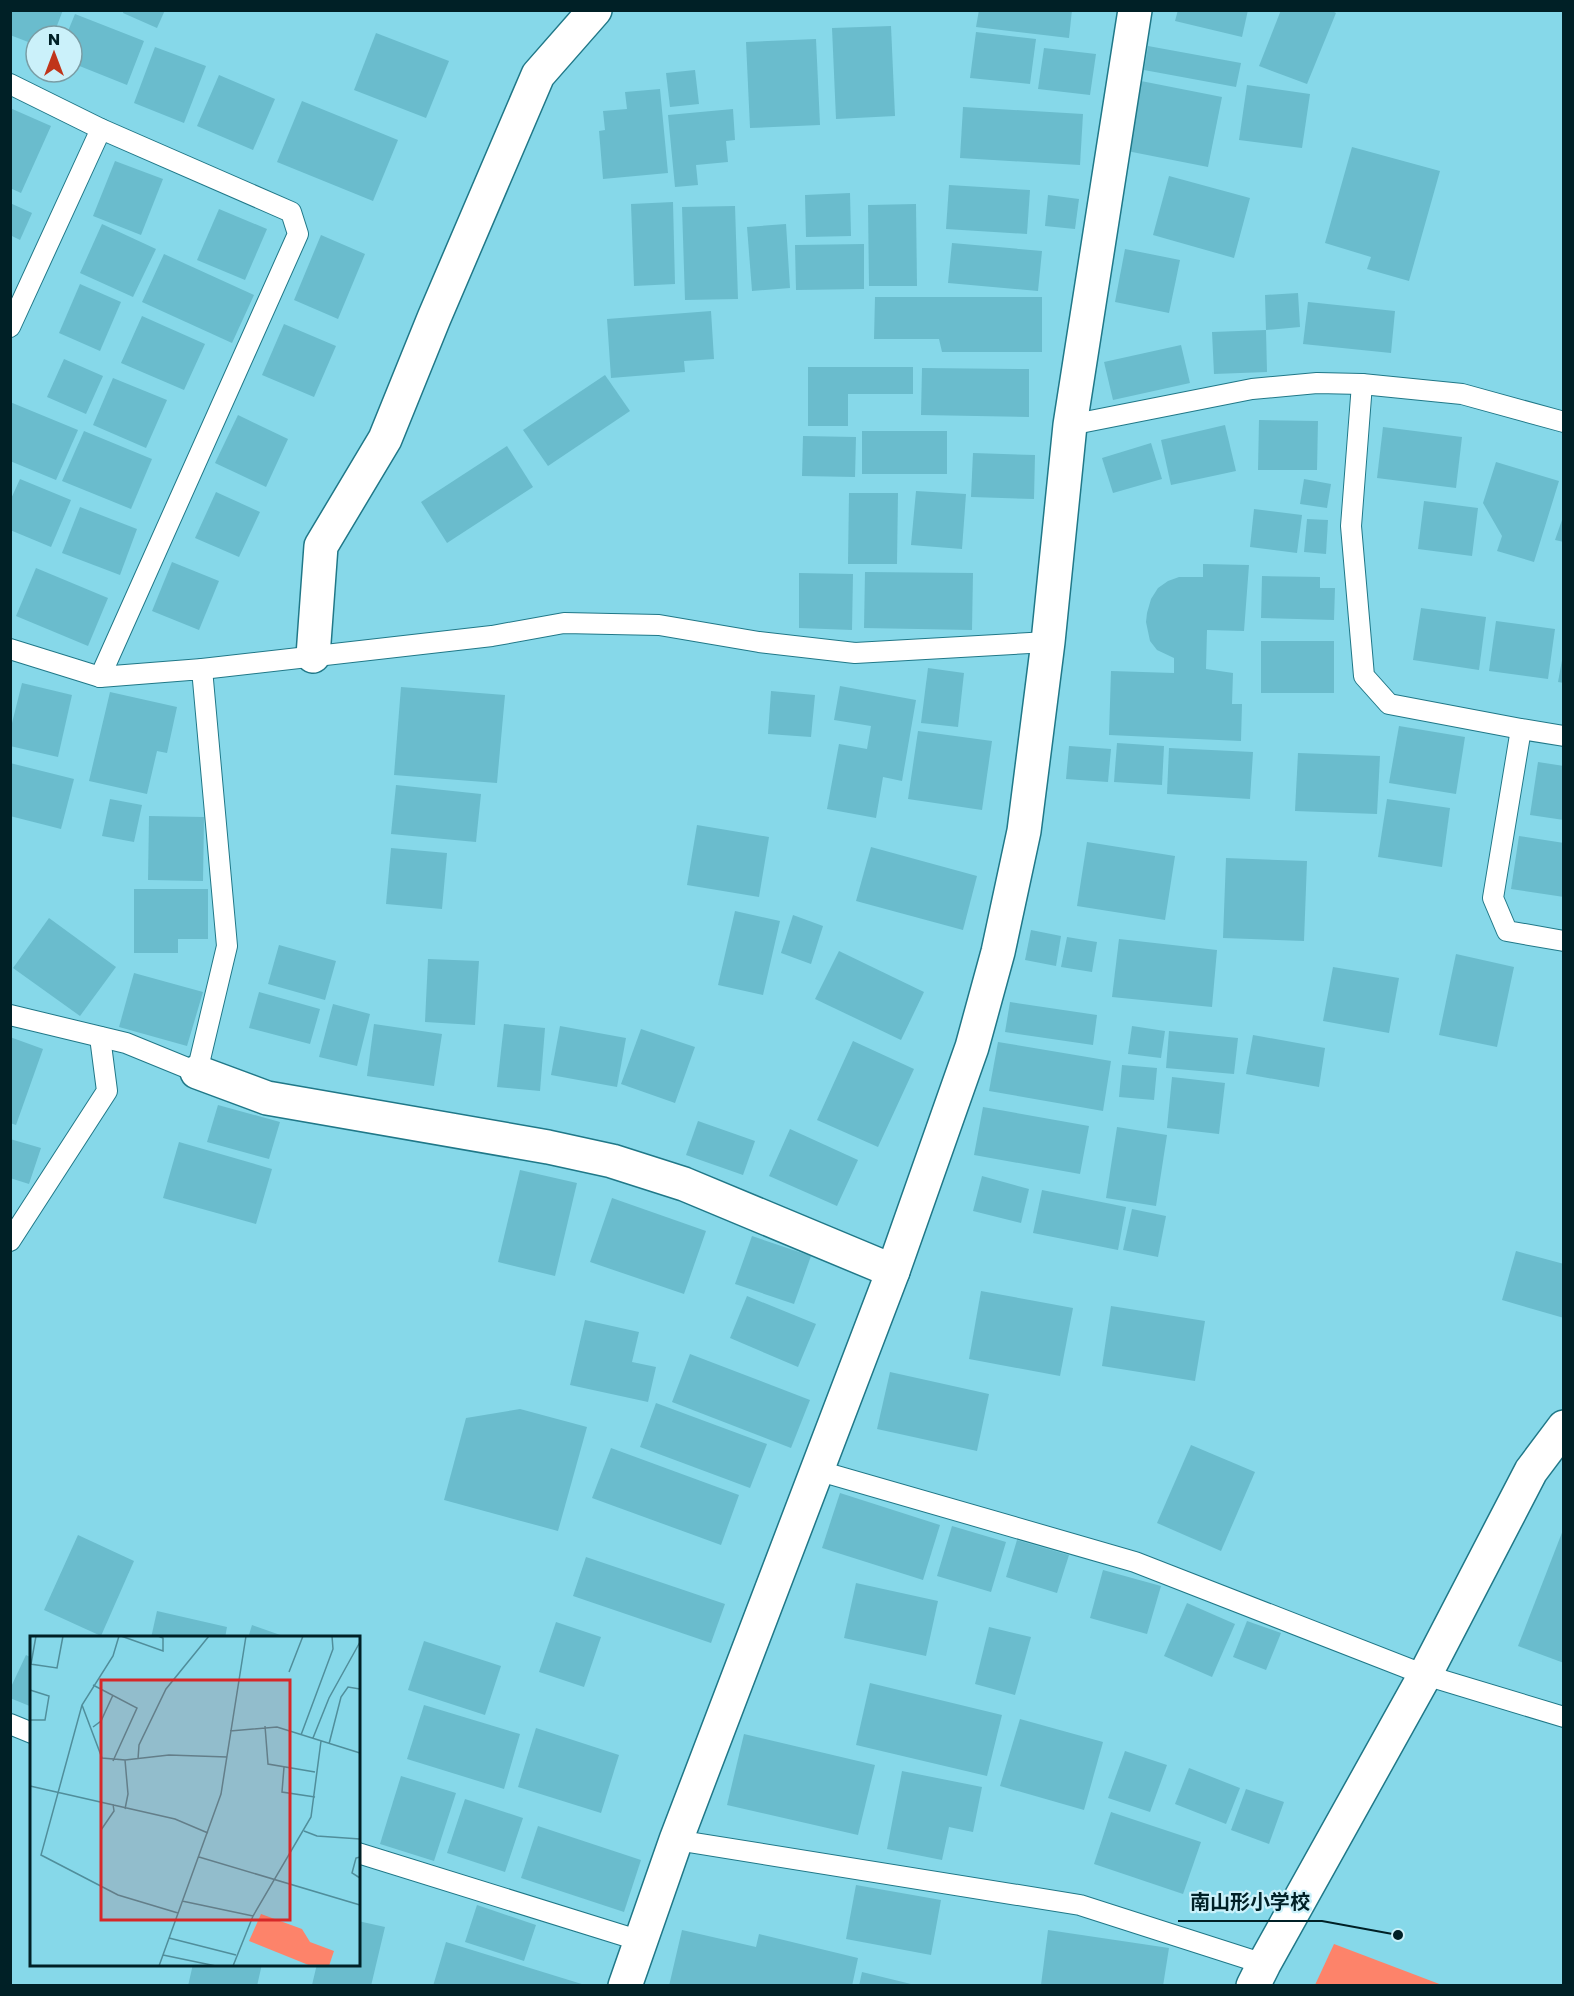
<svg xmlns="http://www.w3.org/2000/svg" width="1574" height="1996" viewBox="0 0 1574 1996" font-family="Poppins,'Noto Sans JP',sans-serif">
  <rect width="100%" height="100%" fill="#86d8e9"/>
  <polygon fill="#fd836a" points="1334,1944 1442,1985 1315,1985"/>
  <g fill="#6abccd">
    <polygon points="10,10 63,10 53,36 36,36 36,45 10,35"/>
    <polygon points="124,10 165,10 157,28 123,13"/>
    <polygon points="979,10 1072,10 1069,38 976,27"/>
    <polygon points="1178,10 1248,10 1242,37 1175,21"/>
    <polygon points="1281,10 1330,10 1336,13 1307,84 1259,66"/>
    <polygon points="75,14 144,41 127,85 72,63 72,36 66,36"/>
    <polygon points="891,26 895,116 836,119 832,28"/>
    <polygon points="976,32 1036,39 1030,84 970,78"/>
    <polygon points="376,33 449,61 426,118 354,90"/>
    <polygon points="816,39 820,125 750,128 746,42"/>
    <polygon points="1148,46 1241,63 1236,87 1144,70"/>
    <polygon points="155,47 206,66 184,123 134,103"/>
    <polygon points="1044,48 1096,54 1090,95 1038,89"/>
    <polygon points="695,70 699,104 670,107 666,73"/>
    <polygon points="219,75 275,99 253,150 197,126"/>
    <polygon points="1141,81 1222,97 1208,167 1127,151"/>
    <polygon points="1247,85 1310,94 1302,148 1239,140"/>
    <polygon points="660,89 668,173 603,179 599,131 605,130 603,111 627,109 625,92"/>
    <polygon points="302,101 398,140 373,201 277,162"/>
    <polygon points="963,107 1083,114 1080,165 960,158"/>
    <polygon points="10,108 51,126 21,193 10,188"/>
    <polygon points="733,109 735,140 726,141 728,162 696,165 698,185 675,187 668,115"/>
    <polygon points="1352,147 1440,171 1409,281 1367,269 1371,257 1325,243"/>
    <polygon points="115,161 163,179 141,235 93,216"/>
    <polygon points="1169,176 1250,198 1234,258 1153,235"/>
    <polygon points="949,185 1030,190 1027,234 946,229"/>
    <polygon points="850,193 851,236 806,237 805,195"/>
    <polygon points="1048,195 1079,199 1075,229 1045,226"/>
    <polygon points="673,202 675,284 634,286 631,204"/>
    <polygon points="10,203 32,213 20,240 10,235"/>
    <polygon points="916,204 917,286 869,286 868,205"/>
    <polygon points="735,206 738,299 685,300 682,207"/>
    <polygon points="219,209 267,229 245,280 197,260"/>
    <polygon points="102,224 156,249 133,297 80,273"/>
    <polygon points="786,224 790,288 752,291 747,227"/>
    <polygon points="321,235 365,254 338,319 294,300"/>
    <polygon points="952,243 1042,251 1038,291 948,283"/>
    <polygon points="864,244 864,289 796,290 795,245"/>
    <polygon points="1125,249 1180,260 1169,313 1115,302"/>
    <polygon points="164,254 254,295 232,343 142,302"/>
    <polygon points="80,284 121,302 100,351 59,333"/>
    <polygon points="1298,293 1300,327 1266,330 1267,372 1214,374 1212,332 1266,330 1265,295"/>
    <polygon points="875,297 1042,297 1042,352 942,352 939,339 874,339"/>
    <polygon points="1308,302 1395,311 1391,353 1303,344"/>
    <polygon points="711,311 714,359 684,361 685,372 611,378 607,319"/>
    <polygon points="142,316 205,344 184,390 121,363"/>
    <polygon points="284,324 336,346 314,397 262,375"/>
    <polygon points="1181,345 1190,383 1113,400 1104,362"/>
    <polygon points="64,359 103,376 86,414 47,397"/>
    <polygon points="808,367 913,367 913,394 848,394 848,426 808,426"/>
    <polygon points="922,368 1029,369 1029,417 921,415"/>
    <polygon points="605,375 630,411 548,466 523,430"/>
    <polygon points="113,378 167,400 146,448 93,425"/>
    <polygon points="10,402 78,430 56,480 10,461"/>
    <polygon points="238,415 288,439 266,487 215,463"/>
    <polygon points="1259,420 1318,421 1317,470 1258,470"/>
    <polygon points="1225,425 1236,471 1171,485 1161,440"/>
    <polygon points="1383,427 1462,437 1456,488 1377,478"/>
    <polygon points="84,431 152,459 131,509 62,481"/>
    <rect x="862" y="431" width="85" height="43"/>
    <polygon points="803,436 856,437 855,477 802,476"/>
    <polygon points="1151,443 1162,479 1113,493 1102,458"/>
    <polygon points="507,446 533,487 447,543 421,502"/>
    <polygon points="973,453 1035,455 1034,499 971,497"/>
    <polygon points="1496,462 1559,481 1534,562 1497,551 1502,536 1483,503"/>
    <polygon points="20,479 71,500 51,547 10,530 10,501"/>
    <polygon points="1304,479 1331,484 1327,508 1300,504"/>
    <polygon points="916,491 966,494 962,549 911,545"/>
    <polygon points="216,492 260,512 239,557 195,538"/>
    <polygon points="849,493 898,493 897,564 848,564"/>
    <polygon points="1424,501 1478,508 1472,556 1418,549"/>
    <polygon points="80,507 137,529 120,575 62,553"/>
    <polygon points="1254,509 1302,515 1297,553 1250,547"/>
    <polygon points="1563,517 1564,517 1564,542 1555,540"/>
    <polygon points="1307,519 1328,520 1326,554 1304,552"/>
    <polygon points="172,562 219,581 199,630 152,611"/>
    <polygon points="1203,564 1249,565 1244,631 1207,630 1206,669 1233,673 1232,704 1242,704 1241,741 1109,735 1111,671 1174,673 1174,658 1157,650 1150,641 1146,622 1147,613 1151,599 1158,588 1168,581 1179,577 1203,577"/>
    <polygon points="36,568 108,598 88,646 16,616"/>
    <polygon points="865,572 973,573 972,630 864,628"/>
    <polygon points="799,573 853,574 852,630 799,628"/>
    <polygon points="1262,576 1320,577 1320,588 1335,588 1334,620 1261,618"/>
    <polygon points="1421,608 1486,617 1479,670 1413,660"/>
    <polygon points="1496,621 1555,629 1548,679 1489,671"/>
    <rect x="1261" y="641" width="73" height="52"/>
    <polygon points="1562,660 1564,660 1564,683 1558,682"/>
    <polygon points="928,668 964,673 958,727 921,723"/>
    <polygon points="22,683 72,695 58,757 10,746 10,731"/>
    <polygon points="840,686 916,700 902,781 883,777 876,818 827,809 839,744 867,749 871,726 834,720"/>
    <polygon points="401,687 505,695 497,783 394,775"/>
    <polygon points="771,691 815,695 811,737 768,734"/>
    <polygon points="110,692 177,707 167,753 157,751 147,794 89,781"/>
    <polygon points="1399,726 1465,737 1456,794 1389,783"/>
    <polygon points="918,731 992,741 982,810 908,799"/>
    <polygon points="1117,743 1164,746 1162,785 1114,782"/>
    <polygon points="1069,746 1111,749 1108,782 1066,779"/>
    <polygon points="1169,748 1253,752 1250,799 1167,794"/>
    <polygon points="1298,753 1380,756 1377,814 1295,811"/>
    <polygon points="1538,762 1564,766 1564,820 1530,815"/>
    <polygon points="10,763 74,779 61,829 10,816"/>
    <polygon points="396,785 481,794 476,842 391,834"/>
    <polygon points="110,799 142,805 134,842 102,836"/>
    <polygon points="1387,799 1450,808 1442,867 1378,857"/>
    <polygon points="149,816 204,817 203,881 148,880"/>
    <polygon points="697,825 769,837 759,897 687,885"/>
    <polygon points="1519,836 1564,843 1564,897 1511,889"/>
    <polygon points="1087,842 1175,856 1165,920 1077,906"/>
    <polygon points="871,847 977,876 963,930 856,901"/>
    <polygon points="391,848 447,853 442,909 386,904"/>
    <polygon points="1226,858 1307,861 1304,941 1223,938"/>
    <polygon points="134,889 208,889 208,939 178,939 178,953 134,953"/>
    <polygon points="735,911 780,921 763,995 718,985"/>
    <polygon points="793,915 823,926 811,964 781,953"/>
    <polygon points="49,918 116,967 80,1016 13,968"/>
    <polygon points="1031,930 1061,936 1056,966 1025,960"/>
    <polygon points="1067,937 1097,942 1092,972 1061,967"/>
    <polygon points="1119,939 1217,950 1212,1007 1112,997"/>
    <polygon points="279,945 336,961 325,1000 268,984"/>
    <polygon points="839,951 924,992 901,1040 815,999"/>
    <polygon points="1456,954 1514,967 1497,1047 1439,1035"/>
    <polygon points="428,959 479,961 475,1025 425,1022"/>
    <polygon points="1333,967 1399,978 1389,1033 1323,1021"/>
    <polygon points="134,973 203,992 187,1046 119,1027"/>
    <polygon points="259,992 320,1009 310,1044 249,1028"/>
    <polygon points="1010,1002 1097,1015 1093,1045 1005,1032"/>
    <polygon points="333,1004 370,1014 357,1066 319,1057"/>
    <polygon points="374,1024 442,1034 434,1086 367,1076"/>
    <polygon points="504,1024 545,1028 540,1091 497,1087"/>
    <polygon points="560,1026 626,1038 617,1087 551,1075"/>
    <polygon points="1132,1026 1165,1031 1161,1058 1128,1054"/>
    <polygon points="641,1029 695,1047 675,1103 621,1084"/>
    <polygon points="1169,1031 1238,1038 1234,1074 1166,1068"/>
    <polygon points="1253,1035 1325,1048 1319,1087 1246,1074"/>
    <polygon points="10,1037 43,1049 16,1125 10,1123"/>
    <polygon points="853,1041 914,1069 878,1147 817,1120"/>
    <polygon points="998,1042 1111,1061 1103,1111 989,1091"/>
    <polygon points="1122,1065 1157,1068 1154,1100 1119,1097"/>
    <polygon points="1172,1077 1225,1083 1219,1134 1167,1128"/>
    <polygon points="218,1105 280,1122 269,1159 207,1142"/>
    <polygon points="983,1107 1089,1126 1080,1174 974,1155"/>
    <polygon points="698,1121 755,1141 743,1175 686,1155"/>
    <polygon points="1117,1127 1167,1135 1156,1206 1106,1198"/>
    <polygon points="790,1129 858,1160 837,1206 769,1176"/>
    <polygon points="10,1139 41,1148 29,1184 10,1178"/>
    <polygon points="179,1142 272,1169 256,1224 163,1198"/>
    <polygon points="520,1170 577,1183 555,1276 498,1262"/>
    <polygon points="982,1176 1029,1189 1021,1223 973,1211"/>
    <polygon points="1042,1190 1126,1207 1118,1250 1033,1233"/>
    <polygon points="612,1198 706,1231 684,1294 590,1262"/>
    <polygon points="1132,1209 1166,1216 1158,1257 1123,1250"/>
    <polygon points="752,1236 811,1256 794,1304 735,1284"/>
    <polygon points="1516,1251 1564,1264 1564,1318 1502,1300"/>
    <polygon points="981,1291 1073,1308 1060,1376 969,1359"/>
    <polygon points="747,1296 816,1324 798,1367 730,1338"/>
    <polygon points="1111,1306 1205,1321 1195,1381 1102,1366"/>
    <polygon points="585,1320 639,1332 632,1362 656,1367 648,1402 570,1385"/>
    <polygon points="690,1354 810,1400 791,1448 672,1402"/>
    <polygon points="890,1372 989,1394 977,1451 877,1429"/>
    <polygon points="656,1403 767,1444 750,1488 640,1447"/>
    <polygon points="520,1409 587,1427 558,1531 444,1500 466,1418"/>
    <polygon points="1191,1445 1255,1472 1221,1551 1157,1523"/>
    <polygon points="611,1448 739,1495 721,1545 592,1498"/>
    <polygon points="840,1493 940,1525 923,1580 822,1548"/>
    <polygon points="952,1526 1006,1542 991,1592 937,1576"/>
    <polygon points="1563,1530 1564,1530 1564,1663 1518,1646"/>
    <polygon points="78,1535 134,1561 101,1636 44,1610"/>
    <polygon points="1017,1540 1069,1555 1057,1593 1006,1577"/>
    <polygon points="586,1557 725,1604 711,1643 573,1596"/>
    <polygon points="1103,1570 1161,1586 1147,1634 1090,1618"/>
    <polygon points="856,1583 938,1601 926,1656 844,1638"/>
    <polygon points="1187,1603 1235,1624 1212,1677 1164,1656"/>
    <polygon points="157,1611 227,1627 225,1638 151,1638"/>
    <polygon points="1247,1621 1281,1633 1266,1670 1233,1657"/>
    <polygon points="556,1622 601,1637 584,1687 539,1672"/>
    <polygon points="252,1625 286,1637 286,1638 248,1638"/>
    <polygon points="989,1627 1031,1637 1015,1695 975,1684"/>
    <polygon points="424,1641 501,1666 485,1715 408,1690"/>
    <polygon points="26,1655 32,1658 32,1707 10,1698 10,1689"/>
    <polygon points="870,1683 1002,1715 987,1776 856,1745"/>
    <polygon points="424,1705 520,1734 504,1789 407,1759"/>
    <polygon points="1020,1719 1103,1742 1084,1810 1000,1786"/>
    <polygon points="536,1728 619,1755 601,1813 518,1787"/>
    <polygon points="744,1734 875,1765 858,1835 727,1805"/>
    <polygon points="1125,1751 1167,1765 1150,1812 1108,1798"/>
    <polygon points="1189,1768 1240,1788 1226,1824 1175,1804"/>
    <polygon points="902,1771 982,1787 973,1832 949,1827 942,1860 887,1849"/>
    <polygon points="401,1776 456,1793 434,1861 380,1844"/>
    <polygon points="1246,1789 1284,1802 1269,1844 1231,1830"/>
    <polygon points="465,1799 523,1818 505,1872 447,1853"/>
    <polygon points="1111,1812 1201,1842 1183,1894 1094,1864"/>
    <polygon points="538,1826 641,1860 624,1912 521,1878"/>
    <polygon points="856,1885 941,1900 931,1955 846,1939"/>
    <polygon points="477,1905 536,1925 524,1961 465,1942"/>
    <polygon points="358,1921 385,1927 371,1986 312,1985 317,1964 358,1964"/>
    <polygon points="682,1930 756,1947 759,1934 858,1958 852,1986 669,1986"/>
    <polygon points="1048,1930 1169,1948 1163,1986 1041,1985"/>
    <polygon points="446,1942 585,1985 585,1986 433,1986"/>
    <polygon points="193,1964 262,1964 257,1986 188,1986"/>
    <polygon points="862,1972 915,1985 915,1986 859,1986"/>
  </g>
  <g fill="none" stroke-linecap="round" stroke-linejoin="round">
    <defs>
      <g id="service">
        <polyline points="10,84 101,129 291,212 298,234 100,677"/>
        <polyline points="10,327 101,129"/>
        <polyline points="1362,384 1351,526 1364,676 1389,704 1521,729 1564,736"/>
        <polyline points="1070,425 1252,389 1317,383 1362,384 1462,394 1564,422"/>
        <polyline points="10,649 100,677 202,669 227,946 197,1072 126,1043 10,1015"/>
        <polyline points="202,669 492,636 564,623 659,625 759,642 855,653 1048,642"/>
        <polyline points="1521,729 1493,898 1507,931 1564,941"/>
        <polyline points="10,1241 107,1091 100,1037"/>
        <polyline points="816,1470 1135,1562 1425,1675 1564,1717"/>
        <polyline points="10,1724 32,1733"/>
        <polyline points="676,1840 1080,1905 1264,1964"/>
        <polyline points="358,1853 641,1941"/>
      </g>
      <g id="minor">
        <polyline points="313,656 321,546 385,439 434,318 538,75 595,10"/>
        <polyline points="197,1072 267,1098 548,1147 612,1161 684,1184 893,1271"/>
        <polyline points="1253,1986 1264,1964 1425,1675 1531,1471 1564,1427"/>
      </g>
      <polyline id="tertiary" points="625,1986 676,1840 893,1271 972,1047 998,952 1024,831 1048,642 1070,425 1135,10"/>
    </defs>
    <use href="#service" stroke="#207888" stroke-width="22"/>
    <use href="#minor" stroke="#207888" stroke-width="36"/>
    <use href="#tertiary" stroke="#207888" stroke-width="36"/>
    <use href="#service" stroke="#fff" stroke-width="20"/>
    <use href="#minor" stroke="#fff" stroke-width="33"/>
    <use href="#tertiary" stroke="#fff" stroke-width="33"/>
  </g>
  <g transform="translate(30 1636)">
    <rect width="330" height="330" fill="#86d8e9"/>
    <path d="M231,278L272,293L280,306L304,315L299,330H281L219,305Z" fill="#fd836a"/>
    <path fill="none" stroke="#508e9b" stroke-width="1.5" d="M89,0L83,20L52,69L11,219L88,259L148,277M91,0L133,15V2L128,0M0,28L27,32L33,0M1,28L6,0M259,36L273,0M63,49L107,72L83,125M0,54L19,60L15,84H0M52,69L72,122L95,124L98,158L95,173M235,90L238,128L285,136M63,91L71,85L83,59M200,95L247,91L330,117M271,99L303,13L302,0M283,102L299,62L330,6M299,108L311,61L318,51L330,53M108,123L109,109L136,53L179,0M95,124L139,119L197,121M254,131L252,156L285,161M0,150L145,183L178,197M71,194L84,175L83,168M274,195L287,200L330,203M169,221L330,269M330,221L326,222L322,237L330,242M152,265L223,280M139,302L206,319M133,319L186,330M129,330L191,158L216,0M203,330L223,280L281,181L291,105"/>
    <path fill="#d62828" fill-opacity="0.15" stroke="#d62828" stroke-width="3" d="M71,44H260V284H71Z"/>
    <rect width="330" height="330" fill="none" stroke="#002026" stroke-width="3"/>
  </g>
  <path fill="none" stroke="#002026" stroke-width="2" d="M1398 1935L1322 1921H1178"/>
  <circle fill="#002026" stroke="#cbf1fa" stroke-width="2" cx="1398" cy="1935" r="6"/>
  <g font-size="20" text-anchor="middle" font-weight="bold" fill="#002026" stroke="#cbf1fa" stroke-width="4.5" stroke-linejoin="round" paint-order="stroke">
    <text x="1250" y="1909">南山形小学校</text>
  </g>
  <rect width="1574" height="1996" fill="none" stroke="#002026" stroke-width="24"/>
  <g transform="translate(54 54)"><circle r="28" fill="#cbf1fa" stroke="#7a9da5" stroke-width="1.5"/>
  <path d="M0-4.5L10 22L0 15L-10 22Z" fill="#c0351a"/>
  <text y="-9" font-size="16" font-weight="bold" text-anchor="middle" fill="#002026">N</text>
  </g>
</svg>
